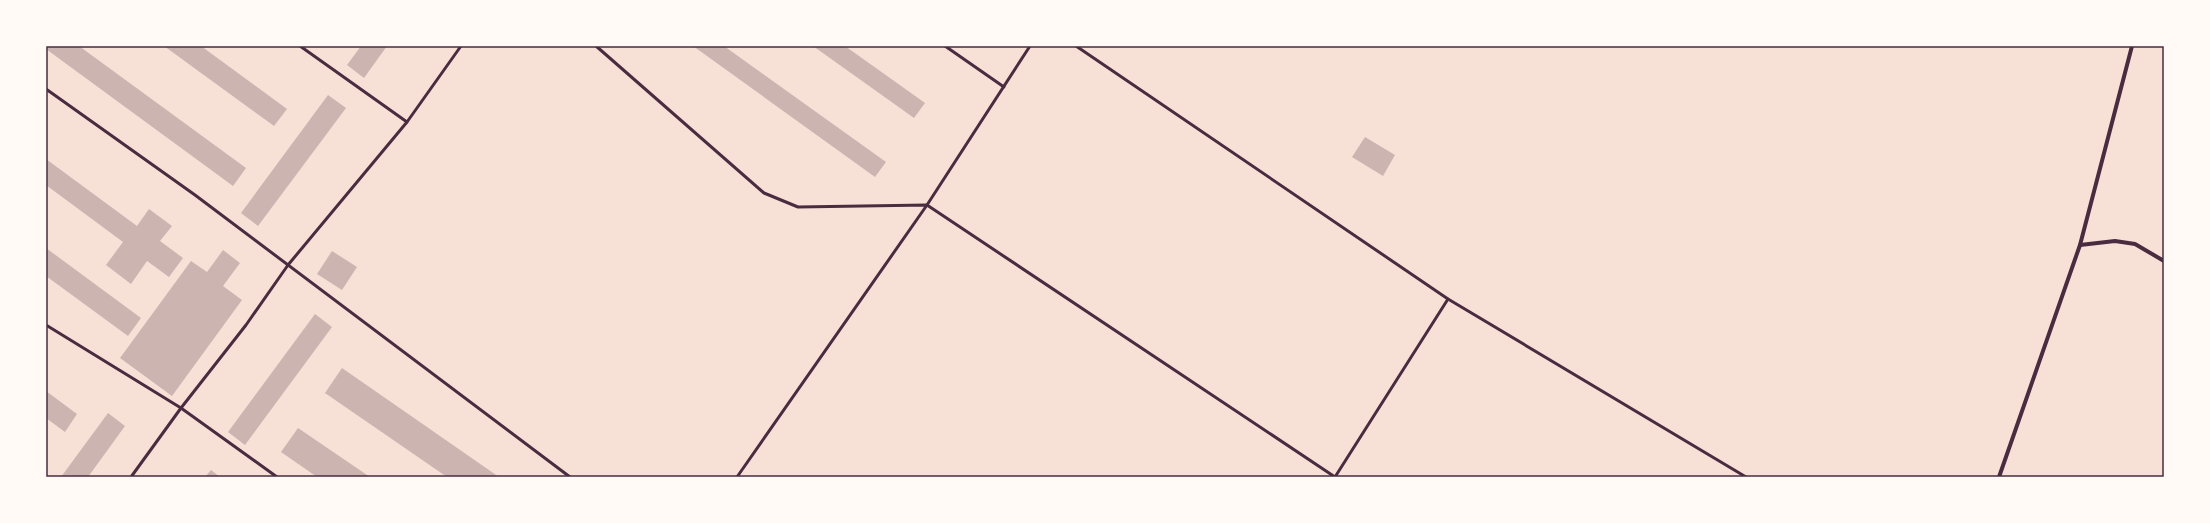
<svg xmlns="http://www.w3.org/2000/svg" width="2210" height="523" viewBox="0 0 2210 523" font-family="'Sofia Sans Condensed',sans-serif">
  <rect width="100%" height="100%" fill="#f7e1d7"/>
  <g fill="#ccb4b1">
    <polygon points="46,46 79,46 246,168 233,186 46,49"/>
    <polygon points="164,46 201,46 287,109 274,126"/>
    <polygon points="361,46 387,46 364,78 347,65"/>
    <polygon points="693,46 724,46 886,162 875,177"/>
    <polygon points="813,46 845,46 925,103 914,118"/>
    <polygon points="328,95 346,108 258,226 241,213"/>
    <polygon points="1365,137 1395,155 1383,176 1352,157"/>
    <polygon points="46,159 137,226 149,209 172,226 160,241 183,258 169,277 147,261 131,284 106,265 123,242 46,185"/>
    <polygon points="46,248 141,318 128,336 46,276"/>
    <polygon points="223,250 240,263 223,286 242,300 172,396 120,358 191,261 207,272"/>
    <polygon points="332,251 357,267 342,290 317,274"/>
    <polygon points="315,314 332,327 245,445 228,432"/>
    <polygon points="342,368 499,477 447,477 325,393"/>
    <polygon points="46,391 77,414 65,432 46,418"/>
    <polygon points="108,413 125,426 88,477 61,477"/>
    <polygon points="298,428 370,477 317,477 281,452"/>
    <polygon points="211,470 220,477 205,477"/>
  </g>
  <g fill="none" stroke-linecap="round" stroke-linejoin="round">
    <g stroke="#4a2c40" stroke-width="3">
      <polyline points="300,46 407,122"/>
      <polyline points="596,46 764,193 798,207 927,205 1335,477"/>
      <polyline points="945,46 1004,87"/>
      <polyline points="1076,46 1448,299 1746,477"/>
      <polyline points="46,89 195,195 570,477"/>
      <polyline points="46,325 181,408 277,477"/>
      <polyline points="131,477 181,408 246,325 288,265 407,122 461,46"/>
      <polyline points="737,477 927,205 1030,46"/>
      <polyline points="1335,477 1448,299"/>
    </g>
    <g stroke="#4a2c40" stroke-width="4">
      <polyline points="2080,245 2115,241 2135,244 2164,261"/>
      <polyline points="1999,477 2080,245 2132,46"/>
    </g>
  </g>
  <rect width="2210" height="523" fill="none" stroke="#fffaf5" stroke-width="94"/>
  <rect x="47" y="47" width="2116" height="429" fill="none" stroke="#4a2c40" stroke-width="1.5"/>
</svg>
